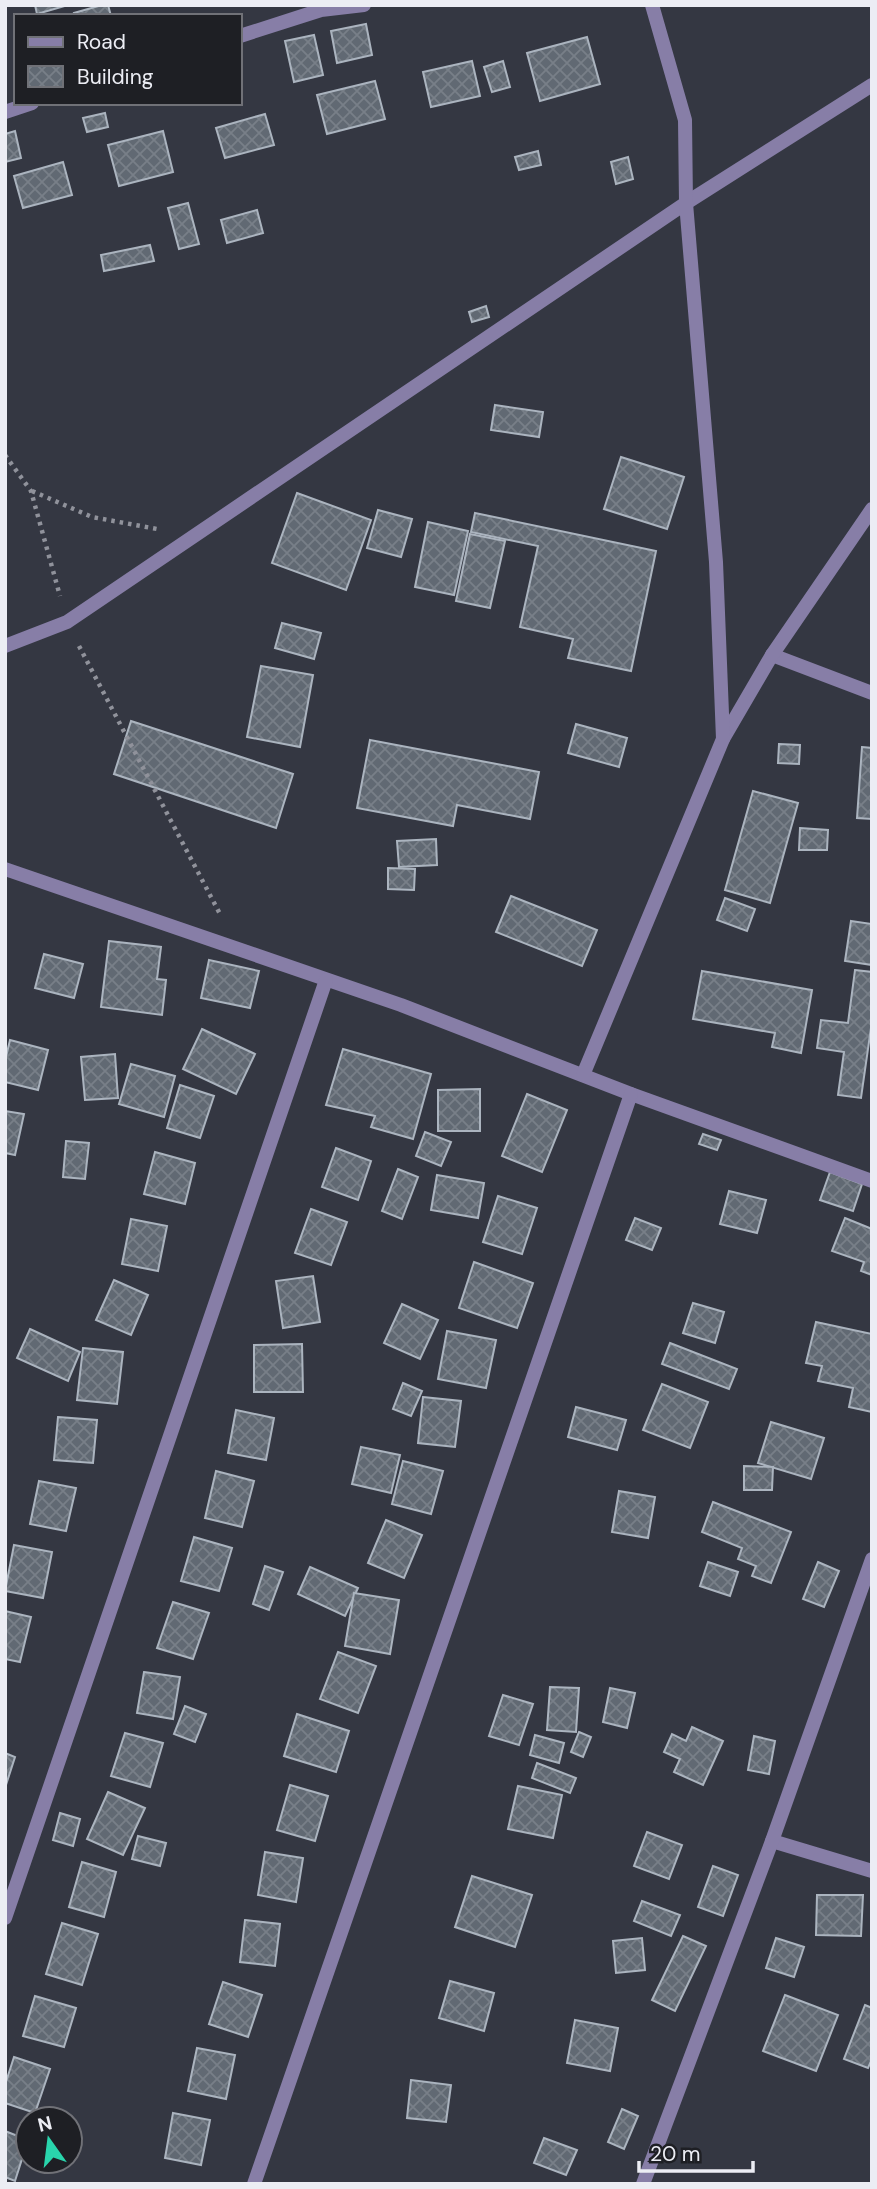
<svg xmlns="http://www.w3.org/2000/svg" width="877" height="2189" viewBox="0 0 877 2189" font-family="'DM Sans',sans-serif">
  <defs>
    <pattern id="building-cross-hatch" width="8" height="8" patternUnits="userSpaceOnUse" patternTransform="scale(1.75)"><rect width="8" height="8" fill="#616973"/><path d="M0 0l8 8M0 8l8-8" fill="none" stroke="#787f88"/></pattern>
  </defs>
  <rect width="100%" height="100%" fill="#343742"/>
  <g fill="url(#building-cross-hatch)" stroke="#abb4bf" stroke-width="2">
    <polygon points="35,5 68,5 37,14"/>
    <polygon points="102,5 108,5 111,16 75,16 74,13"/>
    <polygon points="366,24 372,55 337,63 331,31"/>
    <polygon points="314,35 323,75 294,82 285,41"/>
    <polygon points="587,37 600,84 540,101 527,53"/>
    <polygon points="472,61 480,96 431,107 423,72"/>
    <polygon points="503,61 510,87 492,92 484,67"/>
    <polygon points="375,81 385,119 327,134 317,95"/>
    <polygon points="105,113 108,127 87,132 83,118"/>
    <polygon points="265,114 274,145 225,158 216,128"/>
    <polygon points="15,131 21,158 5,162 5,134"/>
    <polygon points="163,131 173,172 119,186 108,145"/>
    <polygon points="538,151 541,165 519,170 515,157"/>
    <polygon points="628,157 633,179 616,184 611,162"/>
    <polygon points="63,162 72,195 23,208 14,176"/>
    <polygon points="188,203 199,244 179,249 168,208"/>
    <polygon points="257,210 263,233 227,243 221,220"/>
    <polygon points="150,245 154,261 104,271 101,255"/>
    <polygon points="486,306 489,317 472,322 469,312"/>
    <polygon points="495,405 543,412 539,437 491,430"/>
    <polygon points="621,457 684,477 667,529 604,509"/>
    <polygon points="297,493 371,520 346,590 272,563"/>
    <polygon points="378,510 412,519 401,557 367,548"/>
    <polygon points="475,513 656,551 631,671 568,658 573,639 520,627 538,546 471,532"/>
    <polygon points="428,522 468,531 454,595 415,587"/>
    <polygon points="470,534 505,541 490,608 456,601"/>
    <polygon points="282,623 321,633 314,659 275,648"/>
    <polygon points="261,666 313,675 300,747 247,737"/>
    <polygon points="131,721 293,774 276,828 114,774"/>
    <polygon points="576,724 627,738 619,767 568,753"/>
    <polygon points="370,740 539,772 530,819 457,805 453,826 357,808"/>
    <polygon points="779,744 800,745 799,764 778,763"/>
    <polygon points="862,747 872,748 872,819 857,818"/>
    <polygon points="753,791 798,803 770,903 725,890"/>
    <polygon points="800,828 828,830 827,850 799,850"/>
    <polygon points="436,839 437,865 399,867 397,841"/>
    <polygon points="388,868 415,869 414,890 388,889"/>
    <polygon points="511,896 597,930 582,966 496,932"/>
    <polygon points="725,898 755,909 747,931 717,920"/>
    <polygon points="851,921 872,924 872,965 845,961"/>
    <polygon points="109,941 161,947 157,979 166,980 162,1015 101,1007"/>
    <polygon points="44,954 83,964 74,998 35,988"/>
    <polygon points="209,960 259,971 250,1008 201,998"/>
    <polygon points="855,970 872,972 872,1021 861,1098 838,1095 844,1052 817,1048 821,1020 848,1023"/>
    <polygon points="702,971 812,990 801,1053 772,1047 775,1033 693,1019"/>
    <polygon points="202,1029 255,1054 236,1094 183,1069"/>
    <polygon points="10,1040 48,1050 38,1090 5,1082 5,1061"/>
    <polygon points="343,1049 431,1074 413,1139 371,1127 375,1116 326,1105"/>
    <polygon points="115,1054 118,1098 85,1100 81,1057"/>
    <polygon points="131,1064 175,1076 164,1117 119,1104"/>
    <polygon points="180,1085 214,1096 200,1138 167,1128"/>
    <polygon points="480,1089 480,1131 438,1131 438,1090"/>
    <polygon points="527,1094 567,1110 542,1172 502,1156"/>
    <polygon points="5,1111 24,1114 15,1155 5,1153"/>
    <polygon points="425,1132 451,1142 441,1166 416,1156"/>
    <polygon points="703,1134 721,1140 717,1150 699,1144"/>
    <polygon points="66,1141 89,1143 85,1179 63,1177"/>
    <polygon points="336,1148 371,1161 358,1200 322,1187"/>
    <polygon points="155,1152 195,1163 185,1204 144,1194"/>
    <polygon points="398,1169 418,1177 402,1219 382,1211"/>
    <polygon points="830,1172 862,1184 853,1211 820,1200"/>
    <polygon points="437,1175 484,1183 478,1218 431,1210"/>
    <polygon points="729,1191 766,1200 757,1233 720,1224"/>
    <polygon points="498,1196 537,1208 522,1254 483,1242"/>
    <polygon points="311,1209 347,1222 331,1265 295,1253"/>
    <polygon points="635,1218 661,1228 652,1250 626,1240"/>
    <polygon points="845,1218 872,1229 872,1275 861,1271 864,1262 832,1251"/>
    <polygon points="131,1219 167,1226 158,1271 122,1264"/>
    <polygon points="474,1262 533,1283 517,1328 459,1308"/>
    <polygon points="313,1276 320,1322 283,1328 276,1281"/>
    <polygon points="114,1280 148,1295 131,1335 96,1320"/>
    <polygon points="693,1303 724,1312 715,1343 683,1333"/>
    <polygon points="402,1304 438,1320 420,1359 384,1343"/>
    <polygon points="816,1322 872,1334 872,1412 849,1407 853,1388 818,1381 822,1366 806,1363"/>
    <polygon points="30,1329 80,1352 68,1381 17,1358"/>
    <polygon points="447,1331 496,1340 486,1388 438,1379"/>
    <polygon points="670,1343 737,1369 729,1389 662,1364"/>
    <polygon points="302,1344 303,1392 254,1392 254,1345"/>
    <polygon points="83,1348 123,1352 117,1404 77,1400"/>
    <polygon points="403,1383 422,1391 411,1416 393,1409"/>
    <polygon points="662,1384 708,1402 690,1448 643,1430"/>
    <polygon points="423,1397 461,1401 455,1447 418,1443"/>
    <polygon points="576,1407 626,1420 617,1450 568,1437"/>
    <polygon points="236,1410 274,1418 266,1460 228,1453"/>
    <polygon points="58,1417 97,1420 93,1463 54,1460"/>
    <polygon points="771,1422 824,1438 811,1479 758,1463"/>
    <polygon points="361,1447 400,1455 391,1493 352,1484"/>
    <polygon points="403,1461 443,1471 431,1514 392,1504"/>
    <polygon points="744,1466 773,1467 772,1490 744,1490"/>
    <polygon points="216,1471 254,1481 242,1527 205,1518"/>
    <polygon points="39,1481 76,1488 66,1531 30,1524"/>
    <polygon points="619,1491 655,1497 648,1538 612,1532"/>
    <polygon points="713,1502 791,1532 771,1583 752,1576 756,1566 738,1559 742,1548 702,1532"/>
    <polygon points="386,1520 422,1535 404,1578 368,1563"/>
    <polygon points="194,1537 232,1548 219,1591 181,1581"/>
    <polygon points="14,1545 52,1552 43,1598 5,1591"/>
    <polygon points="708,1562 738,1572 730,1596 700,1586"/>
    <polygon points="818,1562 839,1571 824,1607 803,1599"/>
    <polygon points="265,1566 283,1572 269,1610 253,1604"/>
    <polygon points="310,1567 358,1588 345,1616 298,1594"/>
    <polygon points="354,1593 399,1600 390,1654 345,1646"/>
    <polygon points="173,1602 209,1613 193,1659 157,1648"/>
    <polygon points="5,1611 31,1617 20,1662 5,1659"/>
    <polygon points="338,1652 376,1666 358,1713 320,1699"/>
    <polygon points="144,1672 180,1677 173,1719 137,1713"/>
    <polygon points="550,1687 579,1688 576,1732 547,1730"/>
    <polygon points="610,1688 635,1693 627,1728 603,1722"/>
    <polygon points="503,1695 533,1704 519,1745 489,1736"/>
    <polygon points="185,1706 206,1714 195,1742 174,1734"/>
    <polygon points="297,1714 349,1731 336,1772 284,1756"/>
    <polygon points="692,1727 723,1741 703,1785 674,1772 680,1759 664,1752 672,1734 686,1741"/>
    <polygon points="579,1732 591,1737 583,1757 571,1752"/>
    <polygon points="125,1733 163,1743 150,1787 111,1776"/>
    <polygon points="535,1735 564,1743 559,1763 530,1755"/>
    <polygon points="754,1736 775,1741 769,1774 748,1770"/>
    <polygon points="5,1753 15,1757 5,1788"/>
    <polygon points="537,1763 576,1778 570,1793 532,1778"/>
    <polygon points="290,1785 328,1796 315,1841 277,1830"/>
    <polygon points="518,1786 562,1795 553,1838 508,1829"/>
    <polygon points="108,1792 145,1808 123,1855 87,1839"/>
    <polygon points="60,1813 80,1819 73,1846 53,1840"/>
    <polygon points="647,1832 682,1845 669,1879 634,1866"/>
    <polygon points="138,1836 166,1843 160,1866 132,1859"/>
    <polygon points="265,1852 303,1858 296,1902 258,1895"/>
    <polygon points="82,1862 116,1872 104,1917 69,1907"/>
    <polygon points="713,1866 738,1875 723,1916 698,1907"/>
    <polygon points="472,1876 532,1895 515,1947 455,1927"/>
    <polygon points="817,1895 863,1895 861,1936 816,1935"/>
    <polygon points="642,1901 680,1915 671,1936 634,1921"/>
    <polygon points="245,1920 280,1924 275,1966 240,1962"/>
    <polygon points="62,1923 98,1934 82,1985 46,1974"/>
    <polygon points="683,1936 706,1946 675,2011 652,2000"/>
    <polygon points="642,1938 645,1970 616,1973 613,1941"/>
    <polygon points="776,1938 804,1947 794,1977 766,1968"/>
    <polygon points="450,1981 494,1993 484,2031 439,2018"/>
    <polygon points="223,1982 262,1995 248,2037 209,2024"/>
    <polygon points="785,1995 838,2015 816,2071 763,2051"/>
    <polygon points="35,1996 76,2008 64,2047 23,2036"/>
    <polygon points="865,2005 872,2008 872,2059 868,2068 844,2059"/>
    <polygon points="575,2020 618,2028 610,2071 567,2063"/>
    <polygon points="197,2048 235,2055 226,2099 188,2091"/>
    <polygon points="14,2057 50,2069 35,2113 5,2103 5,2085"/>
    <polygon points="411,2080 451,2085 446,2122 407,2118"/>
    <polygon points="622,2109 638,2116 624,2149 608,2142"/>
    <polygon points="173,2113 210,2120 201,2165 165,2158"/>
    <polygon points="5,2131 28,2140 15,2181 5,2177"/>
    <polygon points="544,2138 577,2150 566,2175 534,2163"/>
  </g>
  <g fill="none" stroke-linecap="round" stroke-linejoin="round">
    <g stroke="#90929b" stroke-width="4.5" stroke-dasharray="3.5 5" stroke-linecap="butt">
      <polyline points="5,455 31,491 60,596"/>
      <polyline points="32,491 92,517 157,529"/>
      <polyline points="79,646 220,914"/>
    </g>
    <g stroke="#877ea7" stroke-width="14">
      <polyline points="240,36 321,10 364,5"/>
      <polyline points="5,112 32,103"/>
      <polyline points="5,646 67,622 686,203 872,85"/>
      <polyline points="772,655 872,693"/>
      <polyline points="723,739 772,655 872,509"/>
      <polyline points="5,869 401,1005 631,1094 872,1181"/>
      <polyline points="583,1075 723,739 716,562 686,203 685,120 652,5"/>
      <polyline points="772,1841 872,1871"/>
      <polyline points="5,1918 326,980"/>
      <polyline points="254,2184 631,1094"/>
      <polyline points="643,2184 772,1841 872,1559"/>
    </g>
  </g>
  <rect width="877" height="2189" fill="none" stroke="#ecedf4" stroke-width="14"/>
  <rect x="14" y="14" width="228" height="91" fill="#1e1f24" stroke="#707177" stroke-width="2"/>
  <rect x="28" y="37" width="35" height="10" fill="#877ea7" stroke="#707177" stroke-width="2"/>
  <text x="77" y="49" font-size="21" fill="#ecedf4">Road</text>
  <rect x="28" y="66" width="35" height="21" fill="url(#building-cross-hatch)" stroke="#707177" stroke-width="2"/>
  <text x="77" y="84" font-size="21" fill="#ecedf4">Building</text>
  <g transform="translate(49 2140) rotate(346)"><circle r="33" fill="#1e1f24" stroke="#707177" stroke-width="2"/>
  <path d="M0-5L12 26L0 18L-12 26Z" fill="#29d5ac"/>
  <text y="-10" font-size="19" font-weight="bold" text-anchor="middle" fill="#ecedf4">N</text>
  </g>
  <path d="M639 2161v10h114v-10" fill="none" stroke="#ecedf4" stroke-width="3.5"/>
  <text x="650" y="2161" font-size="21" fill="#ecedf4" stroke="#1e1f24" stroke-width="5" paint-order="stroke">20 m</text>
</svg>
